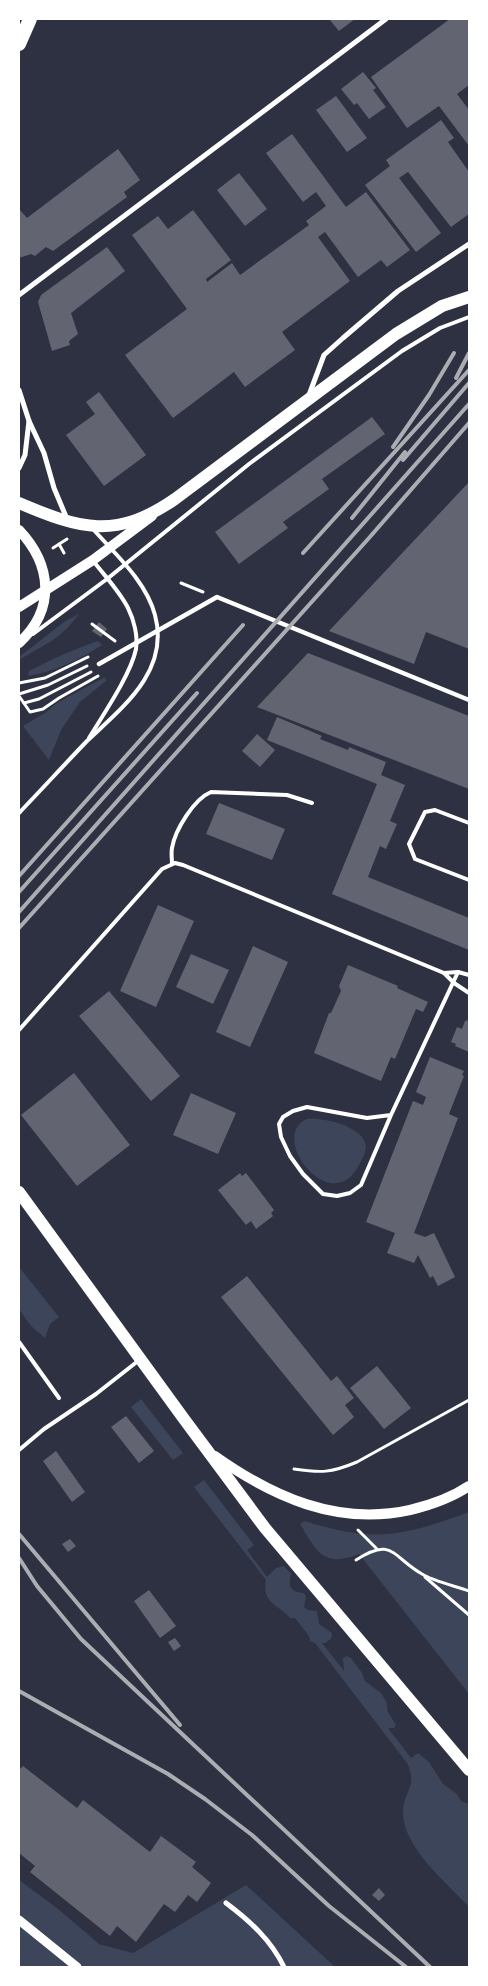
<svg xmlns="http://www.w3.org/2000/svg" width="488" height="1986" viewBox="0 0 488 1986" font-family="Mulish,sans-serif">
  <rect width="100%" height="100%" fill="#2d3142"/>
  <g fill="#3c4559">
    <path d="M79,614C59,641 45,644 19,660V657L64,622Z"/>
    <path d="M98,641L102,645C81,659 53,672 28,676L29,671C51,659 74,649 98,641Z"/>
    <polygon points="105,677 106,681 80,702 61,730 49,760 23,726 45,713 57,703"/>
    <path d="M307,1119C323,1117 364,1126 366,1146C366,1154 360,1163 356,1170C328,1214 268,1136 307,1119Z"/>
    <polygon points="19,1267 59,1317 50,1324 45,1338 31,1326 19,1309"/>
    <polygon points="141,1399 183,1453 173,1460 131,1407"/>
    <path d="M204,1480L254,1545L247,1550L267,1577L276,1568L284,1566L291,1574C288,1588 290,1591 304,1593L306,1597L304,1607L308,1610L317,1611L319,1624L332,1633L331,1639L325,1643H322L344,1671L343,1658L347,1656L351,1658L362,1673L365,1681L381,1693L386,1701L388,1712L396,1725L394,1728H388L411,1758L418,1753L429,1762L443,1784L457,1794L461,1801L469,1804L468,1832L469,1834V1907C446,1882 402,1847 403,1811C404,1790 418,1787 407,1763L315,1643L310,1641L309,1636L295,1618H290C279,1605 261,1603 266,1580L194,1487Z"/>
    <path d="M469,1512V1694L359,1554C323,1568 317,1552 300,1524L304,1521C321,1526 338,1531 356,1533C394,1539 434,1525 469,1512Z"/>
    <polygon points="19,1880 57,1908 99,1944 133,1953 246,1885 335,1967 19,1967"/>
  </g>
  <g fill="#626471">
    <polygon points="329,19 355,19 339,31"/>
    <polygon points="450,19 469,19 469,85 457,94 469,110 469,146 439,106 407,128 371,77"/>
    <polygon points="363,72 376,88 373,90 386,107 369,119 357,103 354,105 341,89"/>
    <polygon points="336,96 367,138 347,152 316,110"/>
    <polygon points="441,120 454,138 448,142 469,172 469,214 451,227 408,172 399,178 441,233 416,252 365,185 390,166 386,160"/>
    <polygon points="292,134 346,207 366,192 410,250 387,267 381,260 358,277 325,232 318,237 350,281 282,332 295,350 245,387 234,372 173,418 125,355 187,309 132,235 158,216 168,229 193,210 231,260 206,279 207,282 232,263 240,275 309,225 306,221 326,206 316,192 303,202 266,153"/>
    <polygon points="118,149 140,180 124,192 127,197 53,251 46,247 35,256 31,254 19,258 19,209 27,218"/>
    <polygon points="239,173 267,209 245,226 217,190"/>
    <polygon points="107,247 125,271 71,313 78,334 69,341 70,345 52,351 38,302 41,295"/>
    <polygon points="99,392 146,455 104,486 66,435 95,414 86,402"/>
    <polygon points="372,417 385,434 322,479 329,489 283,522 288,528 239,564 215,532"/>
    <polygon points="469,482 469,649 426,632 414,664 329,631"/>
    <polygon points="99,622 107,629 101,637 92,631"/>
    <polygon points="308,653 469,716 469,789 257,707"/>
    <polygon points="277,717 322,736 320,739 348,750 349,747 386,762 381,775 405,785 390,821 397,824 386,849 380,846 368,877 469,918 469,950 332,894 377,784 267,740"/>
    <polygon points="257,734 275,750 260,767 242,751"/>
    <polygon points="219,803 285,829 272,860 206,834"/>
    <polygon points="158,905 194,921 156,1007 120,991"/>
    <polygon points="253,946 288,962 250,1047 216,1032"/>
    <polygon points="191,954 229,970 213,1004 176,987"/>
    <polygon points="348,965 398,986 397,988 428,1002 423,1012 416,1009 395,1059 391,1057 381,1081 314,1053 329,1013 331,1013 341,991 339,986"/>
    <polygon points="109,991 180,1076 151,1101 79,1016"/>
    <polygon points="469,1020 469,1052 455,1046 456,1044 451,1042 457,1027 462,1029 465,1021"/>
    <polygon points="430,1057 464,1071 462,1075 464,1076 449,1114 458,1118 414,1233 425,1237 434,1233 455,1277 438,1286 433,1276 430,1278 418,1255 414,1263 387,1253 395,1233 366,1222 413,1101 423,1105 426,1097 416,1092"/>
    <polygon points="74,1073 130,1145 77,1186 21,1115"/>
    <polygon points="191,1093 236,1113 218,1154 173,1135"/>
    <polygon points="240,1173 242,1176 246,1173 274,1210 271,1213 273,1216 256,1229 251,1221 246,1225 218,1190"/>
    <polygon points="247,1276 331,1381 337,1376 354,1398 345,1405 354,1417 333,1435 221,1297"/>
    <polygon points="377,1366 411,1408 384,1429 350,1388"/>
    <polygon points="126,1416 154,1451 139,1463 111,1427"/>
    <polygon points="56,1451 85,1492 72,1502 43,1461"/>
    <polygon points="70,1539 76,1546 68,1552 62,1544"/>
    <polygon points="149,1590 176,1626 160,1638 134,1601"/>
    <polygon points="175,1638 181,1646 174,1651 168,1642"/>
    <polygon points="23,1766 77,1808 83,1800 150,1852 161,1836 196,1862 192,1867 211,1883 197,1902 188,1895 175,1912 164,1904 136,1942 117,1926 110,1936 30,1872 35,1866 19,1853 19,1770"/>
    <polygon points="379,1888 385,1895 379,1901 372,1895"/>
  </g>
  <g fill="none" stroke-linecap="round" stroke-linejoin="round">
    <g stroke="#fff" stroke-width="3">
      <polyline points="59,544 64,553"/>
      <polyline points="53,548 67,539"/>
      <polyline points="181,583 203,592"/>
      <polyline points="92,624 115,641"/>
      <polyline points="19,683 45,678 88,657"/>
      <polyline points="19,694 48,685 87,666"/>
      <polyline points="19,696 30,712 43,709 59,698 98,676"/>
      <polyline points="24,703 39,699 91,672"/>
      <path d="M294,1469C321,1473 331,1473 357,1462L469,1400"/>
      <polyline points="358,1530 377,1549"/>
      <path d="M356,1560C393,1536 392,1557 422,1574C433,1581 455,1586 469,1591"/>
      <polyline points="425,1577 469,1615"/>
    </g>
    <g stroke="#fff" stroke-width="4">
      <polyline points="33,634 107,579 249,464 402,351 440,328 469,317"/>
      <path d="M89,738C103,715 131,674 136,649C138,636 134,620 128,608C120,592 105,576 94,562"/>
      <path d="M19,813C42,789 64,765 87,741C123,707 170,671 155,615C146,581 115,554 93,529"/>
      <polyline points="469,823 435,810 425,812 409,844 415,859 469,880"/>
      <path d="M172,864C172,859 171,853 172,848C175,830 194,799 211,792L287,795L312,803"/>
      <polyline points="444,973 458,972 469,975"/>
      <polyline points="19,1030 162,869 175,863 183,865 444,973 454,983 469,993"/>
      <polyline points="391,1115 367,1118 307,1107 293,1111 283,1117 279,1124 281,1137 290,1156 303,1174 323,1194 337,1196 350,1193 361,1185 391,1115 458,972"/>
      <polyline points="19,1342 59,1398"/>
      <polyline points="19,1450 44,1429 96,1394 138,1361"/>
    </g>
    <polyline stroke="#fff" stroke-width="4.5" points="99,664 217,597 469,700"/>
    <g stroke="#fff" stroke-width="5">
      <polyline points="19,295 386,19"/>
      <polyline points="19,390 29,421 44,453 54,488 67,519"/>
      <polyline points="309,395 324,355 343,338 398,291 469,244"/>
      <polyline points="19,468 25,455 29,421"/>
      <path d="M226,1903C250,1921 271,1940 284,1967"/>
    </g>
    <polyline stroke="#fff" stroke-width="9" points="19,1920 77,1967"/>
    <g stroke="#fff" stroke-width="10">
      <path d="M19,530C52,565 56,609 19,643"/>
      <polyline points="19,607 93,560 152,516"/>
      <path d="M215,1456C273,1497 337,1526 410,1510C431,1505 451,1498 469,1486"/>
    </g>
    <g stroke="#fff" stroke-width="12">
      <path d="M19,503C80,529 116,540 175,499L396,334L442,306L469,297"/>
      <polyline points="19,1192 184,1419 265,1528 469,1770"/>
    </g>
    <polyline stroke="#fff" stroke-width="14" points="19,44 30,19"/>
    <g stroke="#abadb3" stroke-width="4">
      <polyline points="456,378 469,353"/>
      <polyline points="393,447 429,395 454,353"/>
      <polyline points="403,460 469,383"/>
      <polyline points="352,518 405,452"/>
      <polyline points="303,553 469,370"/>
      <polyline points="19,876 243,625"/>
      <polyline points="19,892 197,693"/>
      <polyline points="19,912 469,404"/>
      <polyline points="19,928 369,538 469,423"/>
      <polyline points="19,1534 180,1725"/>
      <polyline points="19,1558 37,1586 81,1639 430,1967"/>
      <polyline points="19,1691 168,1774 205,1799 252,1835 329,1906 406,1967"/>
    </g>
  </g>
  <rect width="488" height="1986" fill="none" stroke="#ffffff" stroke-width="40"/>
</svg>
